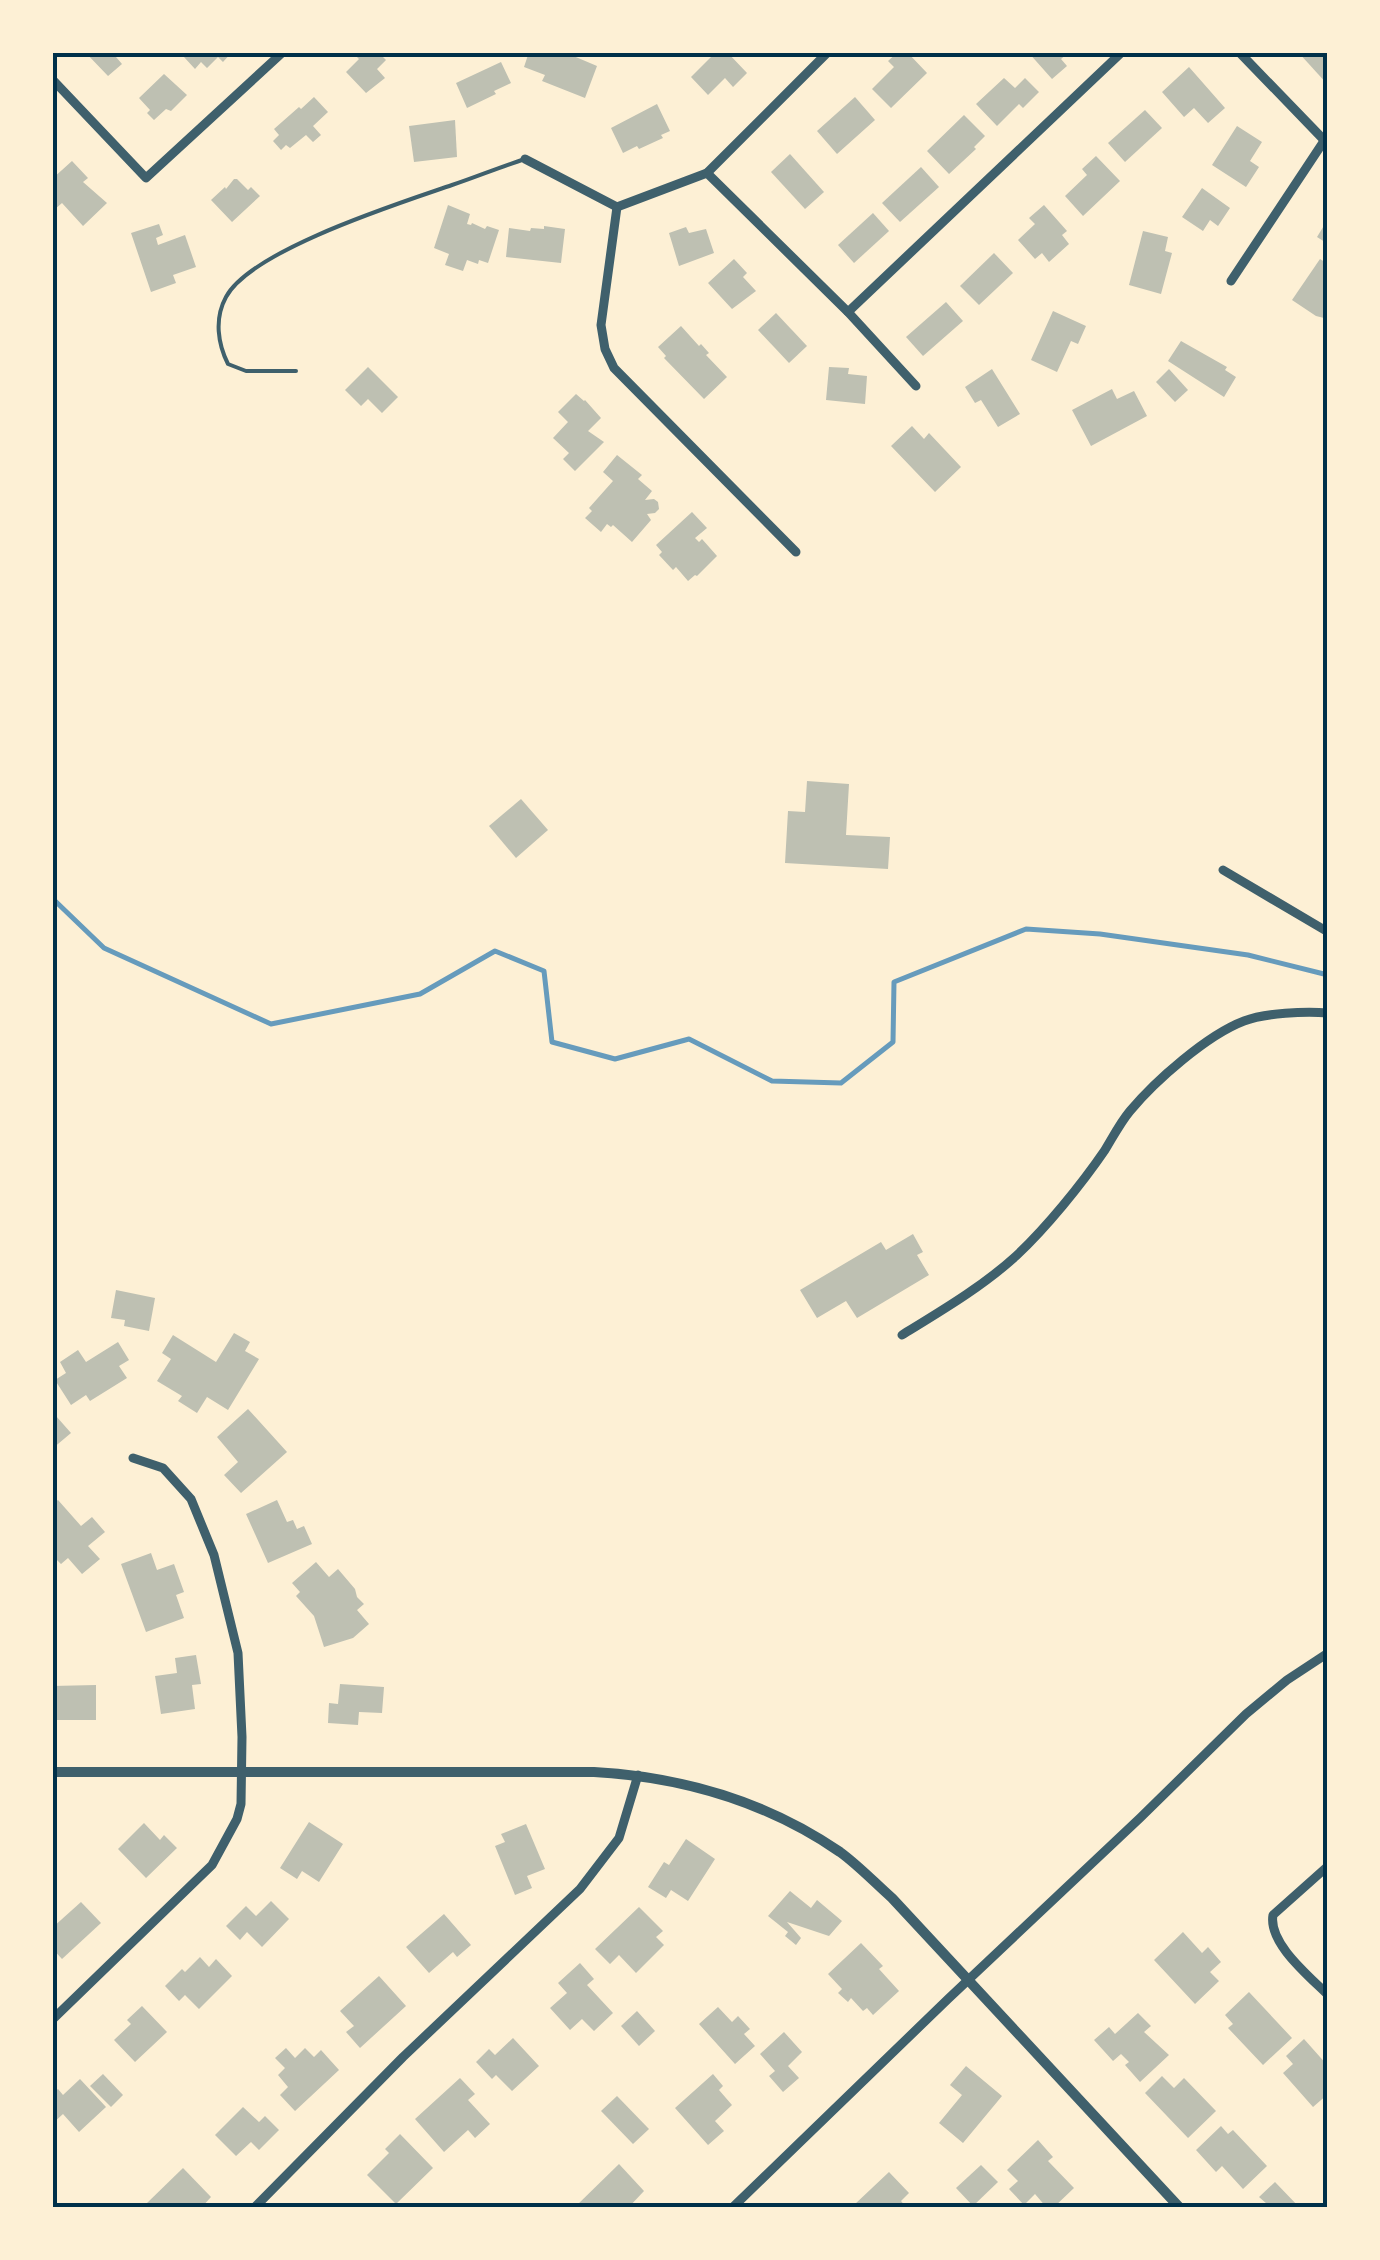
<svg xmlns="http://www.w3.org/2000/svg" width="1380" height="2260" viewBox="0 0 1380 2260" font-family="Ubuntu,sans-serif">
  <rect width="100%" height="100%" fill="#fdf0d5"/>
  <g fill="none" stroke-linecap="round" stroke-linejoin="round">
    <polyline stroke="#669bbc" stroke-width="5" points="52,898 104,948 271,1024 420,994 495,951 544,971 552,1042 615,1059 689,1039 772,1081 841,1083 893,1042 894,982 1026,929 1100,934 1248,955 1328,975"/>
  </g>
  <g fill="#bec0b2">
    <polygon points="85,52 121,52 116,57 122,64 108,76"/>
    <polygon points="188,52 232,52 223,62 218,57 207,68 201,62 195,69 184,57"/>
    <polygon points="352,52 378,52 386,60 377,69 385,78 366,93 346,72 359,59"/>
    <polygon points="529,52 564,52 597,66 585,98 542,81 545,75 524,67"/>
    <polygon points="716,52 727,52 747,73 733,87 725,78 708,95 691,77"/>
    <polygon points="898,52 907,52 927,73 891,108 872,89 894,67 888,61"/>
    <polygon points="1028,52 1069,52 1061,59 1067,66 1052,79"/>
    <polygon points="1298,52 1328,52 1328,85"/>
    <polygon points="501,62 511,83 494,91 496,94 467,108 456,83"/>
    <polygon points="1189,67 1225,108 1208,123 1194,108 1184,117 1162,92"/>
    <polygon points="164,74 187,95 171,111 166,109 154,120 147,113 150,110 139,98"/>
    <polygon points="1004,78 1015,88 1025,78 1039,92 1023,108 1019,104 997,126 976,104"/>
    <polygon points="314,97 328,112 313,126 321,135 313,142 306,135 290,148 286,145 281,150 273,141 279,135 274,129 299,107 301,109"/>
    <polygon points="855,97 875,120 837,154 817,131"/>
    <polygon points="657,104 670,131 661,135 663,138 639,149 637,146 623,153 611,128"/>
    <polygon points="1145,110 1162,128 1125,162 1108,143"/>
    <polygon points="964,115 985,136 974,147 976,149 949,174 927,151"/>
    <polygon points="455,120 457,157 414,162 409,126"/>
    <polygon points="1237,126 1262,142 1250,161 1259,167 1246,187 1212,165"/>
    <polygon points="790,154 824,192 805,209 771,172"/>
    <polygon points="1096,156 1120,181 1083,216 1065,196 1087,175 1082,169"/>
    <polygon points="72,161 88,178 83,182 107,203 83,226 62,203 55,209 52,206 52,179"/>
    <polygon points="921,167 939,187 900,222 882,203"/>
    <polygon points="234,179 237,179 248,190 251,187 260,196 232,222 211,200 225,187 226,189"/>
    <polygon points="1202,188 1230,208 1218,226 1210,220 1203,231 1182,217"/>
    <polygon points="448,205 470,214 467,224 471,225 472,223 485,229 487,226 499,230 488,263 479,260 478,264 467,260 463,271 445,265 449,254 434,248"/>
    <polygon points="1044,205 1067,231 1062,235 1069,244 1049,262 1042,253 1035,259 1018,240 1035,224 1029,218"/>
    <polygon points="873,213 889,231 854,263 838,245"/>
    <polygon points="1328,219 1328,244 1317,237"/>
    <polygon points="159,224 163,235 156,238 158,245 185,235 196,267 173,275 176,283 151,292 131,233"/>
    <polygon points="544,226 565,229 561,263 506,257 509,228 530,231 531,228 544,229"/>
    <polygon points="686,227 689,233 706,229 714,253 679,266 669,233"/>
    <polygon points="1143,231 1168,237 1165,251 1172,253 1161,294 1129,285"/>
    <polygon points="994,253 1013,273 979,305 960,286"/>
    <polygon points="734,259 747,273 743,277 756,291 732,309 708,283"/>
    <polygon points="1320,259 1328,264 1328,319 1316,316 1292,300"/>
    <polygon points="946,302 963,321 923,356 906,337"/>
    <polygon points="1053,311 1086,326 1078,344 1071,341 1057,372 1031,360"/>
    <polygon points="776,313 807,346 789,363 758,330"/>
    <polygon points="681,326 699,346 701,344 709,353 706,355 727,377 704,399 664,358 666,356 658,347"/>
    <polygon points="1181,341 1227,367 1225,370 1236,377 1224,397 1168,361"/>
    <polygon points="368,367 398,397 382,413 368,399 361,406 345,390"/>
    <polygon points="829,367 849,368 848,374 867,376 865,404 826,400"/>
    <polygon points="992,369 1020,414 998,427 981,400 975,403 965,387"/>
    <polygon points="1169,369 1188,390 1175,402 1156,382"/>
    <polygon points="1112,389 1117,399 1134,391 1147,416 1091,446 1072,410"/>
    <polygon points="576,394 584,401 585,400 601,418 588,431 604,442 575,471 563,459 569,453 553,438 568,422 558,412"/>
    <polygon points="912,426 924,439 929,433 961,467 935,492 891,446"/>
    <polygon points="617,455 642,475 638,479 652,491 645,500 654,499 658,502 659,509 655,513 647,514 651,520 632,542 613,525 611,527 607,524 601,532 585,518 592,511 589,508 613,481 603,472"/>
    <polygon points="692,512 707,528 695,538 699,542 702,539 717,556 697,576 695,575 688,581 676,567 673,570 659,555 662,552 656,545"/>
    <polygon points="807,781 849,784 846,835 890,837 888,869 785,863 788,811 805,812"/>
    <polygon points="521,799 548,830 516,858 489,826"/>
    <polygon points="913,1234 923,1252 917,1255 929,1275 857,1318 846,1301 817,1318 800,1290 881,1242 886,1250"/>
    <polygon points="116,1290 155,1298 149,1331 124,1326 125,1320 111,1318"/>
    <polygon points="234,1333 250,1342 245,1351 259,1359 228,1410 207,1397 197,1413 178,1401 182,1396 157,1381 171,1359 162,1353 173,1335 216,1362"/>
    <polygon points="118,1342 129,1360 119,1366 127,1378 90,1401 86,1395 71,1405 55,1380 66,1373 60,1362 78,1350 86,1362"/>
    <polygon points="248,1409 287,1452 241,1493 224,1475 238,1462 217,1437"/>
    <polygon points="56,1416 71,1433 52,1449 52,1420"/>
    <polygon points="58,1500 81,1526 92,1517 105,1532 88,1546 100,1559 82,1574 68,1558 61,1564 52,1555 52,1504"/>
    <polygon points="277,1500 287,1522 293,1520 297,1529 304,1526 312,1544 268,1563 246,1514"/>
    <polygon points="151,1553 157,1570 174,1564 184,1592 176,1595 184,1618 146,1632 121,1564"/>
    <polygon points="316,1562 329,1577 338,1569 355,1589 357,1597 364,1604 357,1610 369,1624 353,1638 324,1647 314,1616 296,1596 300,1592 292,1583"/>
    <polygon points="196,1655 201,1684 192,1685 195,1709 161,1714 155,1676 177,1673 175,1658"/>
    <polygon points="340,1684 384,1687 382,1713 359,1712 358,1725 328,1723 329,1703 338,1704"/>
    <polygon points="96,1685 96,1720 52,1720 52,1686"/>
    <polygon points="309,1822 343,1844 319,1882 302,1871 297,1879 280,1868"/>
    <polygon points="144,1823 160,1840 164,1835 177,1848 146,1878 118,1849"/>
    <polygon points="526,1824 545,1869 527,1876 532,1888 515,1895 495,1846 505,1842 501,1834"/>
    <polygon points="686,1839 715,1859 688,1901 671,1890 666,1898 648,1887 664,1862 669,1865"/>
    <polygon points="790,1891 811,1908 817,1900 842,1921 829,1936 787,1922 801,1938 796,1945 785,1936 788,1932 768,1916"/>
    <polygon points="271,1901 289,1919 262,1947 247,1932 240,1940 226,1926 246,1906 256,1916"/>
    <polygon points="81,1902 101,1923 62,1959 52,1948 52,1928"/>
    <polygon points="639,1907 663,1931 656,1937 664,1945 636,1973 619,1955 610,1964 595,1949"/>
    <polygon points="444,1914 471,1945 457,1957 453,1952 429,1973 406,1947"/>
    <polygon points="1183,1932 1202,1953 1208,1947 1221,1962 1210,1972 1219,1981 1195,2004 1154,1960"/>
    <polygon points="861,1943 883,1966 879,1969 899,1991 873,2015 867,2008 863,2011 851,1998 848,2002 838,1993 842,1989 828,1974"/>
    <polygon points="200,1957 209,1967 216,1959 232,1976 199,2009 185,1995 179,2001 165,1986 182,1969 185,1972"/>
    <polygon points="580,1963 594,1979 587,1985 613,2013 594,2031 582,2019 570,2030 550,2008 567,1993 558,1983"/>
    <polygon points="379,1976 406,2006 360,2048 346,2032 354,2026 340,2011"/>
    <polygon points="1249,1992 1292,2038 1263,2065 1228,2028 1233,2024 1225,2015"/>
    <polygon points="142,2006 167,2032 135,2062 114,2040 131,2024 127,2020"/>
    <polygon points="718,2007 732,2022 738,2016 750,2029 744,2034 755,2046 735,2064 699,2024"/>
    <polygon points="637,2011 655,2031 639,2046 621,2026"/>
    <polygon points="1138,2013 1151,2026 1144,2032 1169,2055 1140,2082 1125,2065 1129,2062 1121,2054 1113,2061 1094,2040 1109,2027 1115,2034"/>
    <polygon points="784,2032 802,2052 788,2066 799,2078 783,2092 769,2076 775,2071 760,2054"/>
    <polygon points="513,2038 539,2066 512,2091 496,2075 492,2079 476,2062 489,2049 495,2055"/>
    <polygon points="1304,2039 1328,2066 1328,2094 1313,2107 1283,2073 1293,2064 1286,2056"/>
    <polygon points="286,2048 295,2058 305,2048 314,2057 321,2050 339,2070 295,2111 280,2095 288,2087 278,2075 285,2068 275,2058"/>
    <polygon points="966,2066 1002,2096 963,2143 939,2123 962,2095 950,2085"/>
    <polygon points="103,2074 123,2095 111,2107 90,2086"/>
    <polygon points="713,2074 723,2086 719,2090 732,2105 715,2121 724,2131 708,2145 675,2108"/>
    <polygon points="1162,2076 1174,2088 1184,2078 1216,2111 1188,2138 1145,2093"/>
    <polygon points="460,2078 475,2094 468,2100 490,2124 475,2138 468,2130 444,2152 415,2119"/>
    <polygon points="80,2079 106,2107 79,2132 63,2114 52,2124 52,2094 58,2089 63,2095"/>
    <polygon points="617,2096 649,2129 633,2144 601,2111"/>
    <polygon points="243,2107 259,2122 265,2116 279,2130 259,2150 251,2142 236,2156 215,2135"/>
    <polygon points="1221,2126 1228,2134 1233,2130 1267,2166 1243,2189 1222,2166 1216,2172 1196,2150"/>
    <polygon points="400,2134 433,2168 396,2204 367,2175 389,2153 385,2149"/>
    <polygon points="1038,2140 1053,2157 1048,2161 1074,2188 1053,2208 1047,2208 1035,2194 1024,2205 1009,2189 1018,2181 1007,2170"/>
    <polygon points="619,2164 644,2191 628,2208 574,2208"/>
    <polygon points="981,2165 998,2182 973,2206 956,2188"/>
    <polygon points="183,2168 211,2197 201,2208 150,2208 146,2204"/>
    <polygon points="889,2172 909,2193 901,2201 907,2208 857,2208 854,2205"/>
    <polygon points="1275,2182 1300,2208 1263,2208 1267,2204 1259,2197"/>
  </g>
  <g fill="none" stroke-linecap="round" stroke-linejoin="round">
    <path stroke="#3f606c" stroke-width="4" d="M296,371H246L228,364C218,344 214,319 226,297C251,250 400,203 452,185C476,177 500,167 525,159"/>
    <g stroke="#3f606c" stroke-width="9">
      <polyline points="1239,52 1325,141"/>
      <polyline points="52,79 146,178 283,52"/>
      <polyline points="525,159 617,207 707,173 828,52"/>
      <polyline points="707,173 848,312 916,386"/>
      <polyline points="617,207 601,325 605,349 614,368 796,552"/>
      <polyline points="1231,281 1324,141"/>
      <polyline points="848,312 1122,52"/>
      <polyline points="1223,870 1328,932"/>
      <path d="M902,1335C941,1311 982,1287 1016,1256C1046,1228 1081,1185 1105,1150C1113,1137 1120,1123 1130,1111C1155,1081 1207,1035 1244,1021C1265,1013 1305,1011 1328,1013"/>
      <path d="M1328,1866L1273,1915C1268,1943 1309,1976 1328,1995"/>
      <polyline points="52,2020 212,1865 237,1819 241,1804 242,1737 238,1653 214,1555 191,1499 163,1468 133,1458"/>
      <polyline points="254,2208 403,2057 580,1889 619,1838 638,1775"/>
      <polyline points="732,2208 948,1999 1140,1818 1246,1714 1287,1680 1328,1653"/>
    </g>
    <path stroke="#3f606c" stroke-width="10" d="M52,1772H594C682,1777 767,1802 840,1852C858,1865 875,1883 892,1898L1180,2208"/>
  </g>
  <rect width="1380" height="2260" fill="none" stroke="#fdf0d5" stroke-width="110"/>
  <rect x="55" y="55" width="1270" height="2150" fill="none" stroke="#003049" stroke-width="4"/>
</svg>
